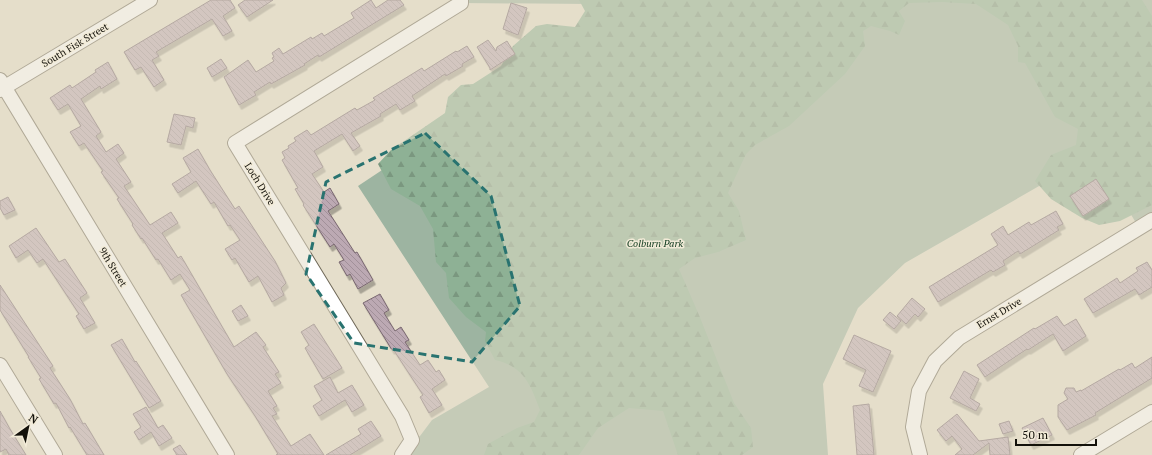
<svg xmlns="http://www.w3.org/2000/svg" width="1152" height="455" viewBox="0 0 1152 455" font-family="'PT Serif',serif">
  <defs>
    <pattern id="forest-firs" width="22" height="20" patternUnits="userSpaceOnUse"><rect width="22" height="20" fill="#8eb195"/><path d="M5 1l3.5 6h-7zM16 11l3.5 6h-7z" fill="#7a977f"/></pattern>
    <pattern id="building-back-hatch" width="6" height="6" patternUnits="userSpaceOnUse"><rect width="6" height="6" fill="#bca9b3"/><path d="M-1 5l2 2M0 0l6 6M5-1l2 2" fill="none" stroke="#a19099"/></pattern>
    <filter id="shadow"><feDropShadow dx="2.5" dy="4.5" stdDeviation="0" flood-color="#0004"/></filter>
  </defs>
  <rect width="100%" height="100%" fill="#e5decb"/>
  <polygon fill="#9db4a1" points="461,0 1152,0 1152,220 1139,228 1095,154 905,263 858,308 823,384 828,455 402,455 412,440 420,436 432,420 489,387 358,186 601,25 589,4 461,3"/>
  <path fill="url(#forest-firs)" d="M579,0H1142L1152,16V205L1120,221L1099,225L1082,218L1051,199L1035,181L1051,155L1076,145L1078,129L1055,117L1025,63L1018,62V46L1008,25L976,4L942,2L909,3L899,11L905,21L899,35L890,31L871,26L863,31L865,46L845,74L789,126L755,145L746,154L728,193L739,211L746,240L718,252L695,258L679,269L699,315L734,403L751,428L753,447L742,455H678L663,411L629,408L598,428L579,455H484L488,444L517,428L534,422L540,410C531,386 524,366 495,360L485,341L486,332L466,317L449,298L446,273L436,262L433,229L420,206L391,189L378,164L391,150L445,113L448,97L461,85L473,84L501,66L513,46L536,26L547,24L575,27L585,11Z"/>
  <g fill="url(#building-back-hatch)" stroke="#7a6871" filter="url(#shadow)">
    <polygon points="211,0 230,0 235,8 223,16 232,31 223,36 212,19 156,52 159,56 152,60 164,80 154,87 141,67 135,70 124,52"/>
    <polygon points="245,0 273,0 247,17 238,5"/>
    <polygon points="371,0 376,8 388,0 400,0 404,5 319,57 318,55 304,64 305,65 271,84 270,82 254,92 256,95 239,105 224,77 248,60 256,72 274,61 272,58 274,57 272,53 279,48 283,54 311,37 312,39 322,33 324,36 354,18 351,13"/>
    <polygon points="511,3 527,8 518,35 503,29"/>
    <polygon points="488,40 496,51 497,47 507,41 515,54 490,70 490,68 477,47"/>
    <polygon points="467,46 474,57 462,64 463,66 446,76 445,74 412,96 415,101 400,110 396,104 380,114 381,116 351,133 360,146 353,151 342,134 314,151 323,167 312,174 324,192 330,188 339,204 328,211 355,253 357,252 373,280 358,289 350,274 347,276 339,262 344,260 334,244 330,247 303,205 304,204 295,189 298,188 282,160 285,158 282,152 289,148 288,146 296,141 294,138 307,130 311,135 355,108 357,110 375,100 373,98 422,68 424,71 456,51 457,52"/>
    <polygon points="221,59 227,68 212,77 207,68"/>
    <polygon points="108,62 117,79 101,89 100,86 81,99 101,132 96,136 106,152 118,144 124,153 116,159 131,182 124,186 150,225 171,212 178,223 162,233 178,258 181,256 234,347 256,332 266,345 263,347 279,372 275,374 281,383 268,391 277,406 273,408 277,414 272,416 291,446 310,434 324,455 276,455 278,454 255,416 227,374 181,295 190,290 180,274 171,280 158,259 156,260 142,238 141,239 132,225 133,224 117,199 119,198 101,172 103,171 84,143 79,146 70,132 81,126 68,104 58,110 50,98 70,85 72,88 96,72 95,70"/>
    <polygon points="174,114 195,118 193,128 186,126 181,145 167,142"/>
    <polygon points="198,149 210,170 235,209 239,206 275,261 286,283 281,288 284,295 272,302 258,276 249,282 235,258 232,260 225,249 240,240 230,225 228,226 214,202 211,204 196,181 178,193 172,184 191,172 183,158"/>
    <polygon points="1096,179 1109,199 1083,216 1070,196"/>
    <polygon points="8,197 15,210 4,215 0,208 0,201"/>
    <polygon points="1056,211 1063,224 1057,227 1059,230 1020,254 1018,251 1003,261 1005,265 993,272 991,270 938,302 929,287 998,245 991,234 1003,226 1008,235 1029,222 1031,225"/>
    <polygon points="36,228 59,262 65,259 87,293 80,298 95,323 84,329 76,316 79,314 43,259 37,263 28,250 16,258 9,246"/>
    <polygon points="1147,262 1152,270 1152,287 1139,295 1135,289 1093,313 1084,299 1117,278 1120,283 1138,271 1136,268"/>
    <polygon points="0,285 53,366 50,368 70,399 83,424 85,423 104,455 87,455 70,427 69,428 56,403 54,404 39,379 41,378 28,357 29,357 0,310"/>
    <polygon points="380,294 389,310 384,313 395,331 401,327 409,340 405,342 420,365 428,360 436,372 439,370 445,380 432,389 442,405 429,413 420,397 423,395 393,349 392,350 363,303"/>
    <polygon points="912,298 925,309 918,317 915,314 906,324 897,316"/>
    <polygon points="241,305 248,316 238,321 232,311"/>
    <polygon points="890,312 901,321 894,329 883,320"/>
    <polygon points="1057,316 1064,326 1076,319 1086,336 1063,351 1053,334 1028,350 1027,349 985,377 977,365 1034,328 1035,329"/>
    <polygon points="314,324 342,368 323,379 305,348 309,345 301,332"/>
    <polygon points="854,335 891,351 873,392 859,386 866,370 843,359"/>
    <polygon points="122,339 135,362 136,361 161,401 149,408 111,345"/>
    <polygon points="1152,357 1152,378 1095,413 1096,415 1067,430 1058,417 1058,405 1068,399 1064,393 1066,388 1074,388 1076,392 1081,390 1081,391 1119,369 1120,370 1132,363 1135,368"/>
    <polygon points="964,371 979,379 970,398 980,404 976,411 950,398"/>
    <polygon points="330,377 338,393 352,385 364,405 352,412 345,400 319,416 313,406 322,400 314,386"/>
    <polygon points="869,404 874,455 857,455 853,406"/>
    <polygon points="146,407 158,428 163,425 172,438 159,446 151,432 139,440 134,432 141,427 133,414"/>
    <polygon points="0,411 10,429 26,455 9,455 6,449 0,452"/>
    <polygon points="957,414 979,441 1008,437 1010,455 990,455 989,443 973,455 955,455 962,449 952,436 946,441 937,430"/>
    <polygon points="1043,418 1052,435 1031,445 1022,428"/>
    <polygon points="371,421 381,436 350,455 326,455 361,434 358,429"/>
    <polygon points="1009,421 1013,431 1003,434 999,424"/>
    <polygon points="180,445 187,455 177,455 173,449"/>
  </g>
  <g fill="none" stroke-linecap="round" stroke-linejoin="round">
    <defs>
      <g id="minor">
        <polyline points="0,80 227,455"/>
        <polyline points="0,90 150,0"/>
        <polyline points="0,365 55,455"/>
        <polyline points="402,455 412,440 402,416 235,143 461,3 461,0"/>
        <polyline points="920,455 913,427 919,391 935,361 959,338 1152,220"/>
        <polyline points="1081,455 1152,412"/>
      </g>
    </defs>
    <use href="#minor" stroke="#706959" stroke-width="16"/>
    <use href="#minor" stroke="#fff" stroke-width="14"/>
  </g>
  <path d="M0 0H1152V455H0ZM425,133L491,196L520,306L472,362L354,343L306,274L326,182Z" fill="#e5decb" fill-opacity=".55" fill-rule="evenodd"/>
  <path fill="none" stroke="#297370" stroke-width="3" stroke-dasharray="8 5" stroke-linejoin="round" d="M425,133L491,196L520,306L472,362L354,343L306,274L326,182Z"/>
  <g text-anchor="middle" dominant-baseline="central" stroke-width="3" stroke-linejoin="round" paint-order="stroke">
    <g font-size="10" fill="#13110a" stroke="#f2ebd8">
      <text transform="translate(75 45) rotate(-31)">South Fisk Street</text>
      <text transform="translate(260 184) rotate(58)">Loch Drive</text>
      <text transform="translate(113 267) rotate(59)">9th Street</text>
      <text transform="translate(999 313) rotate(-31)">Ernst Drive</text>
    </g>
    <g font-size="10" font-style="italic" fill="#0e391c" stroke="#f2ebd8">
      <text x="655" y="243">Colburn Park</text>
    </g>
  </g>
  <g transform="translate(28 427) rotate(33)" stroke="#f2ebd8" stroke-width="3" paint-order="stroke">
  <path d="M0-3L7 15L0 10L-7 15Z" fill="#13110a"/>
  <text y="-6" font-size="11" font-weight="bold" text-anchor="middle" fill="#13110a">N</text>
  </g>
  <path d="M1016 439v6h80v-6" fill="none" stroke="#13110a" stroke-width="2"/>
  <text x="1022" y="439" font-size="12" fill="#13110a" stroke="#f2ebd8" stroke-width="3" paint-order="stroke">50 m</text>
</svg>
